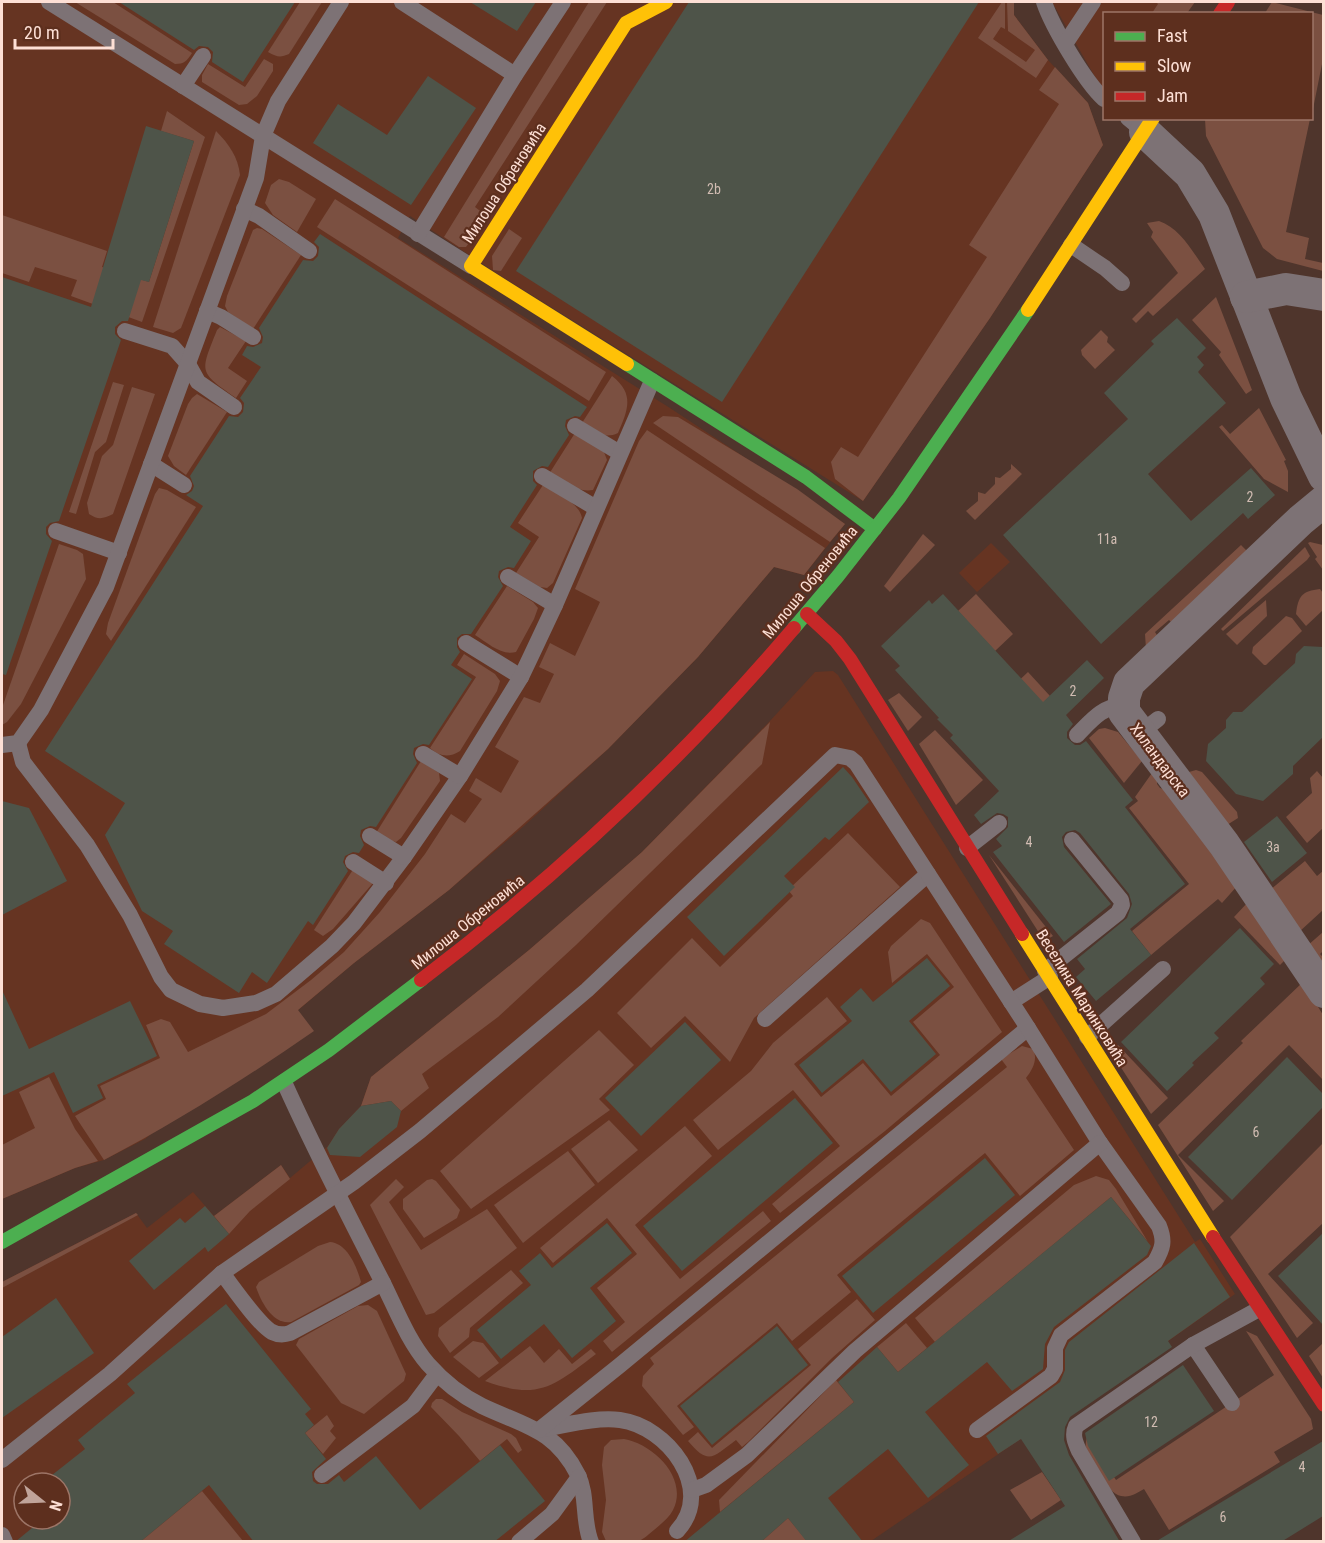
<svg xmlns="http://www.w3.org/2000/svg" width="1325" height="1543" viewBox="0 0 1325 1543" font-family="'Roboto Condensed',sans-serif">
  <rect width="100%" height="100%" fill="#4f352c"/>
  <g fill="#663422" fill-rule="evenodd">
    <polygon points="2,2 1014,2 1014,15 1048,60 1088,103 1103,145 990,318 863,501 498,274 410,216 398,238 670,408 845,524 804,575 774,567 698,657 608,749 524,826 449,890 354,963 145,1139 104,1160 75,1168 2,1199"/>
    <polygon points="1052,2 1195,2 1187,13 1104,14 1104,86 1102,89"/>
    <polygon points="991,543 1010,562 977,592 959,573"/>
    <path d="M833,671L838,675L1195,1242L1200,1239L1235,1294L1103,1387L1100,1385L871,1541L2,1542V1282L136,1213L147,1228L193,1192L214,1216L281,1165L290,1178L328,1146L339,1129L361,1106L371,1077L529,950L642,852L769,722L815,672ZM24,1483H60V1519H24Z"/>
  </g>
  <g fill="#7b5041">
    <path d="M75,2H113L192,53C187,61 184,64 175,64Z"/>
    <path d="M300,2H322L289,54C280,58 277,57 268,52Z"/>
    <polygon points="589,2 607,2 475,207 488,217 466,247 459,247 444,237"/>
    <polygon points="1002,2 1005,2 1005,29 1001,27 993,39 1026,62 1035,50 1008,31 1007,2 1014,2 1014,15 1048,60 1036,78 978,38"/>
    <polygon points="1156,2 1195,2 1187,13 1152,13 1158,4"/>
    <polygon points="1272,2 1323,15 1323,59 1312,114 1312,14 1265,13"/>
    <polygon points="264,59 273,64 273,71 257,96 247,104 239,105 202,82 202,75 208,64 245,87"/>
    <polygon points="1055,67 1088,103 1103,145 990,318 863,501 835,479 831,462 841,447 858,457 987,257 969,245 1059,104 1039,90"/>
    <polygon points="167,111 205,137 142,322 71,296 77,280 35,267 29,282 2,273 2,215 107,251 102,267 149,282 194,141 161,131"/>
    <polygon points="1205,119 1310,119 1286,232 1309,238 1305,259 1323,263 1323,271 1277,259 1263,248 1206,136"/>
    <path d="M216,131C229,144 238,157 240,175L181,328L173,333L153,327Z"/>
    <polygon points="279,179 289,182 316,199 297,232 273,215 265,203 271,185"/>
    <polygon points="335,199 606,372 589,401 317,227"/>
    <path d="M1159,221C1180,228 1192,251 1205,269L1153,316L1148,311L1136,323L1132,319L1178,273L1151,237L1153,232L1147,223Z"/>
    <polygon points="257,228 262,229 301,255 253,329 228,312 225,306 227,296 253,230"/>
    <polygon points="509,229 522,238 501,271 493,270 492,256"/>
    <polygon points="1216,297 1252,390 1246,394 1219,355 1221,352 1192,320"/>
    <path d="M220,327L246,341L228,368L247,381L236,398C198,371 200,373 217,330Z"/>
    <polygon points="1101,330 1108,337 1107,342 1115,350 1095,369 1082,355 1081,350"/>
    <path d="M612,376C635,394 628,410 618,433C603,440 595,431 582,423Z"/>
    <polygon points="113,382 124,385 106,442 95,452 76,514 69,512"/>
    <path d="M132,387L155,394L113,514C103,519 98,520 89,514L87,503L102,456L113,445Z"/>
    <polygon points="197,394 227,412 186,475 174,466 168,456 188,404 192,398"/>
    <polygon points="1259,408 1286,460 1284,461 1288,471 1288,492 1264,479 1219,427 1222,425 1230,434"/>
    <polygon points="663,416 678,417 797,489 845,524 830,542 653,423"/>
    <path d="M647,430L825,548L804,575L774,567L698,657L608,749L449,890L354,963L298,1010L314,1031C246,1078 177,1122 104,1160L75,1116L106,1099L100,1086L160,1058L146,1025L161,1019L170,1022L188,1052L266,1014L311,980L344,952L380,912L425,854L451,814L465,823L482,799L469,791L476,778L501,793L519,761L495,747L524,697L540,703L554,674L539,667L550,643L575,656L600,602L575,589L639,441Z"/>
    <path d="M575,433L604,452L607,460L593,490C577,493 563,481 549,474Z"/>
    <polygon points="1011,464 1022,474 975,520 966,511 978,501 978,492 985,494 995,484 995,477 1000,478 1011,469"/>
    <path d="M543,485C556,493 579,502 582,518L553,583L547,588L540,587L516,573L539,537L518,523Z"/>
    <polygon points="159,488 167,490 196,507 111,641 106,634 108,623 155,494"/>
    <polygon points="923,534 935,545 890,592 884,586"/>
    <polygon points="1310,542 1323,545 1323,570 1315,559 1317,557 1308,543"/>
    <polygon points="59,544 77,550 83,554 86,579 21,704 7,722 2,725 2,708"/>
    <polygon points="1241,545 1248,552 1173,624 1169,620 1155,632 1158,637 1146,649 1145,634"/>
    <polygon points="1305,547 1310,556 1307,560 1223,631 1221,629"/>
    <path d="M507,586L533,602L538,608L534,619L516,652C501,656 488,643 475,635Z"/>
    <path d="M1320,589L1323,593V610L1306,626L1296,614C1298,596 1302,591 1320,589Z"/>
    <polygon points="976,594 1013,634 995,651 958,611"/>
    <polygon points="1266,600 1267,616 1237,645 1226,634"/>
    <polygon points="1286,616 1292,618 1302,631 1266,665 1264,665 1252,653 1253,647"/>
    <path d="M464,654L495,674L500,681L497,691L460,751C449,758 440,757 430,748L476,677L457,665Z"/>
    <polygon points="1028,672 1050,696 1036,710 1013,686"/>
    <polygon points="899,693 922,717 908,731 888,700"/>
    <polygon points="770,722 762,764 576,945 498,1017 422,1074 429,1088 401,1111 391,1101 361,1106 371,1077 529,950 642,852"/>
    <polygon points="1105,728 1118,732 1142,761 1124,783 1089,738 1099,729"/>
    <polygon points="935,730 983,780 956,805 919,744"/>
    <polygon points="421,761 439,773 440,781 401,838 396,842 388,840 376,833"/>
    <polygon points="1196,770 1202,772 1237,812 1238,818 1227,825 1189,772"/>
    <polygon points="1317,771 1323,778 1323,828 1307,843 1286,817 1312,793 1310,778"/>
    <polygon points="1152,773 1157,780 1157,784 1160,788 1164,789 1238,885 1222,903 1218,899 1151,955 1132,931 1189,884 1129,808 1138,801 1135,797"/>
    <polygon points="848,833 900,887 754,1018 730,1062 685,1016 651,1048 617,1013 692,938 720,967 793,896 788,890"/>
    <polygon points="989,855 1053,936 1048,939 1043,939"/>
    <polygon points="1305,861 1317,876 1323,871 1323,910 1299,932 1270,890"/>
    <polygon points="354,868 373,883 333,929 323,936 314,930"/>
    <polygon points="1249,901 1287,958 1280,965 1234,917"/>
    <polygon points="921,919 930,923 1002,1032 885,1131 780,1213 772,1204 840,1146 793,1090 718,1150 693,1120 751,1071 773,1043 827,997 847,1021 794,1064 821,1097 863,1063 891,1096 940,1055 913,1022 954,987 927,954 892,983 888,952 891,946"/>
    <polygon points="1323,932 1323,951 1320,954 1323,957 1323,971 1307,946"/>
    <polygon points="1303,982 1323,1015 1323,1080 1289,1045 1178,1155 1224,1201 1213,1211 1158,1125 1243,1043 1241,1041"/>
    <polygon points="599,1030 634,1065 599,1099 610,1110 471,1209 440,1171"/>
    <polygon points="1118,1045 1168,1098 1151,1114 1111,1052"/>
    <path d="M1022,1046L1033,1049C1038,1059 1033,1069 1026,1078L1074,1150L1020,1196L985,1153L837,1275L851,1292L792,1341L777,1323L677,1406L694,1427L683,1435L642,1386L643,1376L654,1364L650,1358L1007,1067L1001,1059Z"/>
    <polygon points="49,1077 75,1129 98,1161 75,1168 2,1199 2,1145 35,1128 19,1092"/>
    <polygon points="609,1120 638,1150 598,1183 571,1149"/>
    <polygon points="685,1126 712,1156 635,1225 680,1279 763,1211 771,1221 612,1352 603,1341 625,1322 597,1288 637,1254 607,1218 553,1263 540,1248"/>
    <polygon points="1323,1143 1323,1223 1268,1274 1313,1323 1297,1338 1230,1237"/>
    <polygon points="568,1151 595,1185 523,1243 494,1205"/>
    <polygon points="281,1165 290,1179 250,1211 229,1234 214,1216"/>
    <polygon points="1096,1176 1109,1180 1116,1189 1148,1242 1111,1197 935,1342 915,1318 1074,1185"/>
    <polygon points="396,1179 404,1187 389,1202 421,1250 487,1209 517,1248 434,1313 426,1315 370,1205"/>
    <polygon points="432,1179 436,1181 460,1210 457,1218 424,1238 403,1209 403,1199 427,1180"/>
    <polygon points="136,1213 138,1215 2,1288 2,1282"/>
    <path d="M330,1242C347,1243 357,1267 361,1282L359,1285L291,1322C273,1325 261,1302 256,1287L259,1282L318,1246Z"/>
    <polygon points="511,1270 523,1283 470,1328 469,1337 450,1353 438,1336 439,1328"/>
    <path d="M857,1299L875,1320L832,1358L748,1442L742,1447L736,1440C713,1457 709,1466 688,1441L698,1432L712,1448L811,1365L798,1349Z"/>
    <polygon points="368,1305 377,1311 406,1374 404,1381 364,1414 341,1403 296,1345 299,1339 358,1306"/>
    <polygon points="906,1323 927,1348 898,1372 877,1347"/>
    <path d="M1246,1331L1257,1336L1311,1419L1313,1429L1274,1452L1280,1462L1169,1530L1144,1489C1137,1493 1130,1498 1121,1496C1107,1493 1090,1464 1086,1451C1085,1447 1086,1441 1087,1437L1116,1480L1274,1375Z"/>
    <polygon points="473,1341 483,1343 499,1363 479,1378 453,1357"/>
    <polygon points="1323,1343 1323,1378 1309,1356"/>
    <path d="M530,1346L544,1363L559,1349L572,1364L591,1349L596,1354C554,1386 539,1401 485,1381Z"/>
    <polygon points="836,1380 854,1402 720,1512 719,1500"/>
    <polygon points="436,1399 442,1399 462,1412 511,1434 516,1438 522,1450 518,1453 507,1439 480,1461 459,1436 431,1407 432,1403"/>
    <polygon points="327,1415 334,1426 330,1431 336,1438 323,1454 305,1433"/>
    <path d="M624,1439C653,1444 689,1478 673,1510C669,1518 661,1524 654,1530C650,1533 644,1539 639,1541C631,1543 615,1542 606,1541L602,1532L606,1500L602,1465L604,1447L611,1440Z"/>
    <polygon points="1042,1472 1061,1500 1031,1520 1010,1490"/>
    <polygon points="202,1491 243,1541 140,1542"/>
    <polygon points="788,1518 807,1541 761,1542"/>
  </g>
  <g fill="#4e5449">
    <polygon points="119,2 295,2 243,82 212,62 213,52 208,47 199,46 194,50"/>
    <polygon points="470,2 536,2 517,31"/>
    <polygon points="689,2 979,2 722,402 516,271"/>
    <polygon points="428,76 476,108 411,205 313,143 338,104 387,135"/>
    <polygon points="146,126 194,141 149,282 141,280 128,321 122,321 115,327 115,334 121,340 59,521 50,523 46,527 46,534 52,541 6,675 2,674 2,277 91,307"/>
    <polygon points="320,234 587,407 580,417 575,416 566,420 565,426 569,435 548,467 542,466 533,471 533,481 537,485 510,527 531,541 514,568 508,567 499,571 498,577 503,586 471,634 462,634 457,638 457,647 460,652 451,665 472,679 429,745 423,744 414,748 413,754 417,763 376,827 370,826 361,830 360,836 364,845 359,853 353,852 345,856 343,862 348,871 313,925 308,921 267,983 252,972 239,993 164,944 173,931 142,911 105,835 125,803 45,751 203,506 186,495 192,491 194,486 190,476 229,416 238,417 243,412 244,403 240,398 261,367 242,355 247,346 253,347 262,343 263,337 259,328 303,260 313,261 318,256 319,247 314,242"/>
    <polygon points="1177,318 1206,348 1197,357 1204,365 1198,372 1226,403 1148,474 1191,521 1251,468 1275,495 1248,519 1243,513 1101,644 1003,535 1128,419 1104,393 1154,344 1151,341"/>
    <polygon points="943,594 1043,702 1087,660 1104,678 1066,715 1073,724 1067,732 1067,738 1075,745 1080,745 1086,741 1133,800 1125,807 1185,884 1130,929 1151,955 1096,1001 1076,977 1085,969 1077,959 1127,918 1132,904 1129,894 1080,833 1075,830 1066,832 1062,837 1064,847 1111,904 1064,942 993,852 1002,846 996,839 1008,827 1008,817 1003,814 997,813 981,824 974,815 999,791 950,738 953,735 937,719 939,718 895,670 900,666 881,646 929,600 932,604"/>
    <polygon points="1304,646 1323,647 1323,737 1293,766 1293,774 1263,801 1236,794 1206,761 1208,744 1226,728 1226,720 1233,712 1242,712 1295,663 1296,654"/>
    <polygon points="843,767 852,777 869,802 829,840 825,837 784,876 795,887 724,956 687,917"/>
    <polygon points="2,801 29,808 67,881 2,915"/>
    <polygon points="1277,816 1307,853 1272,882 1244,842"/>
    <polygon points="1240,928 1274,964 1260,978 1265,984 1214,1033 1219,1038 1192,1063 1194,1065 1167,1091 1121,1042"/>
    <polygon points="927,958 950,986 909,1021 936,1054 891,1092 863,1059 822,1093 799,1065 852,1021 840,1007 861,988 873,1002"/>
    <polygon points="2,990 29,1049 130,1001 157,1056 97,1085 103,1098 73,1113 54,1072 2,1096"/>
    <polygon points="685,1022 721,1060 641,1136 605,1098"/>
    <polygon points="1287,1057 1323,1094 1323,1107 1232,1200 1188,1157"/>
    <polygon points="795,1098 833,1143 682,1271 643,1226"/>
    <polygon points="391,1101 401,1111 397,1127 360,1157 330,1155 327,1148 339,1129 361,1106"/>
    <polygon points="985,1158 1015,1195 873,1313 842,1276"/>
    <polygon points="1111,1197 1151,1246 1147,1255 1054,1327 1045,1344 1043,1369 1012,1391 987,1362 925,1412 969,1465 928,1498 888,1449 828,1498 863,1542 807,1542 788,1518 761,1542 684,1542 854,1402 838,1382 877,1347 898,1372"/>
    <polygon points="205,1206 229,1234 208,1252 205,1247 154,1290 129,1261 180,1218 185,1223"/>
    <polygon points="607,1223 632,1253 590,1288 616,1321 572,1358 544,1324 501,1359 477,1330 531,1285 519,1271 540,1253 552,1268"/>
    <polygon points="1323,1233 1323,1325 1278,1276"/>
    <polygon points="1194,1243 1230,1297 1168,1341 1172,1347 1070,1417 1065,1427 1064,1440 1069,1455 1120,1542 1007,1542 1065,1506 1021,1439 998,1454 986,1436 1060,1382 1065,1370 1065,1350 1069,1342"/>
    <polygon points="56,1298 94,1353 2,1418 2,1337"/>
    <polygon points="226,1304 311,1409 305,1414 314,1425 305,1433 326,1459 312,1472 313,1481 317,1484 328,1484 339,1475 344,1482 376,1456 420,1510 500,1445 545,1501 494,1542 254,1542 209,1485 140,1542 15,1542 43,1519 60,1519 60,1483 42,1483 85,1449 78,1440 135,1393 127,1384"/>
    <polygon points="777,1326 808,1365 712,1445 680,1406"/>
    <polygon points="1183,1365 1214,1411 1109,1481 1088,1446 1085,1433"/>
    <polygon points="1323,1441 1323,1516 1281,1542 1155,1542"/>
  </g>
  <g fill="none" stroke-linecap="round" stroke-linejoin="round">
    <g stroke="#7d7275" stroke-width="16">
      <polyline points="49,2 471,266"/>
      <polyline points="402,2 515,75"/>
      <path d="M1044,2C1052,26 1085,82 1104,99"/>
      <polyline points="1065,44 1093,2"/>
      <polyline points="183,86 203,56"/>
      <polyline points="1128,118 1145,132"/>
      <polyline points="244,209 259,216 309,251"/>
      <polyline points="418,234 515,75 563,2"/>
      <polyline points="1071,245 1105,268 1122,283"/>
      <polyline points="207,311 221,317 253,337"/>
      <polyline points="125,331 172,346 188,364 198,382 234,407"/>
      <polyline points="575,426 620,453"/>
      <polyline points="151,464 184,485"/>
      <polyline points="542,476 596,508"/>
      <polyline points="56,531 119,553"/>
      <polyline points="508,577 555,605"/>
      <polyline points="466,643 521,677"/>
      <polyline points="1139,734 1158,719"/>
      <path d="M1077,735C1090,722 1103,705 1123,706"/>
      <polyline points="18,743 23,762 87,845 130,915 161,977 171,990 200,1004 223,1008 256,1003 276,994 332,946 354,923 404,857 460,776 521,677 531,656 555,605 652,381"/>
      <polyline points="2,745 18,743 41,710 106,587 256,178 263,136 278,101 341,2"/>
      <polyline points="423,754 460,776"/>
      <polyline points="370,836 404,857"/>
      <polyline points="967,848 999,823"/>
      <polyline points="353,862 386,883"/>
      <polyline points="1045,971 1118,913 1122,905 1121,900 1072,840"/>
      <polyline points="1011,1002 1050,977"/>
      <polyline points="765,1019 928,874"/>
      <polyline points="1087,1037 1163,969"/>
      <path d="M284,1082C314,1149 348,1215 382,1281C396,1309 408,1341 428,1364C443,1381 462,1396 482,1406C524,1426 555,1429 578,1475C588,1496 582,1520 591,1542"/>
      <path d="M222,1273C233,1287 258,1324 272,1332C278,1335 284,1335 290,1333L383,1283"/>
      <polyline points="1193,1345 1232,1403"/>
      <path d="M542,1429C567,1425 595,1417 620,1420C667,1426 716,1489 677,1531"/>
      <polyline points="539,1430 619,1366 1028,1028"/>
      <path d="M2,1460L110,1374L222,1273L354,1182L420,1131L587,990L835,755L850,758L856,763L1028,1028L1100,1143L1159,1226C1165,1241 1163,1248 1155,1262L1061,1335L1055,1348V1369L1051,1376L977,1430"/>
      <polyline points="322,1475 413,1406 437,1374"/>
      <polyline points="692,1490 706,1485 747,1455 855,1351 1100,1143"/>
      <polyline points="2,1535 5,1542"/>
      <polyline points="519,1542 552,1514 579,1477"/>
      <path d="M1133,1542L1079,1451C1075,1442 1072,1435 1076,1426L1193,1345L1259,1309"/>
    </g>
    <g stroke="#7d7275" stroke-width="32">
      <polyline points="1145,132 1190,174 1214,214 1286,398 1324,476"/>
      <polyline points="1246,297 1286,289 1324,295"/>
      <polyline points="1324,501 1301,520 1129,683 1124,698 1124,712 1224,844 1324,992"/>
    </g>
    <g stroke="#4caf50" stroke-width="14">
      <polyline points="627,364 806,477 875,529"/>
      <polyline points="794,628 838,576 899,498 1028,310"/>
      <polyline points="2,1242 253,1101 329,1050 421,980"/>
    </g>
    <g stroke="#ffc107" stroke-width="14">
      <polyline points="1028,310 1153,118"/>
      <polyline points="627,364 471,266 626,23 666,2"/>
      <polyline points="1022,934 1213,1237"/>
    </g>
    <g stroke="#c62828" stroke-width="14">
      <polyline points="1220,14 1228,2"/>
      <polyline points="807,614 836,641 850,659 1022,934"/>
      <path d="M421,980C559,875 682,760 794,628"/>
      <polyline points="1213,1237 1324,1405"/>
    </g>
  </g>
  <g text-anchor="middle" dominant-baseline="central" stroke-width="4.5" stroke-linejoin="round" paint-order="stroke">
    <g font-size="14" fill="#d1bcb2">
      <text x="714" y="189">2b</text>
      <text x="1250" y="497">2</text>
      <text x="1107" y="539">11a</text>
      <text x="1073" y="691">2</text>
      <text x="1029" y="842">4</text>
      <text x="1273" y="847">3a</text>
      <text x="1256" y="1132">6</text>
      <text x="1151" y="1422">12</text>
      <text x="1302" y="1467">4</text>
      <text x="1223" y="1517">6</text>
    </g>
    <g font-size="16" fill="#fddfd5" stroke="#5d2f1e">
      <text transform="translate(504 183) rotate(-57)">Милоша Обреновића</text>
      <text transform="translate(810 582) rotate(-51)">Милоша Обреновића</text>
      <text transform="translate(1160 760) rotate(53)">Хиландарска</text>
      <text transform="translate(468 922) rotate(-39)">Милоша Обреновића</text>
      <text transform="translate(1082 998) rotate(58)">Веселина Маринковића</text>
    </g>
  </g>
  <rect width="1325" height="1543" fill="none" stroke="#fddfd5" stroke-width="6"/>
  <rect x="1103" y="12" width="210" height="108" fill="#5d2f1e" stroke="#9d7567" stroke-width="1.5"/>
  <rect x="1115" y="32" width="30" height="9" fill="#4caf50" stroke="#9d7567" stroke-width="1.5"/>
  <text x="1157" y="42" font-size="18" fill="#fddfd5">Fast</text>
  <rect x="1115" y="62" width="30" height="9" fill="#ffc107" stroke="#9d7567" stroke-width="1.5"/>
  <text x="1157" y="72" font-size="18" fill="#fddfd5">Slow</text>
  <rect x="1115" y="92" width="30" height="9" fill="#c62828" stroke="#9d7567" stroke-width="1.5"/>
  <text x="1157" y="102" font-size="18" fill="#fddfd5">Jam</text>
  <g transform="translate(42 1501) rotate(108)"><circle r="28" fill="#5d2f1e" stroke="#9d7567" stroke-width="1.5"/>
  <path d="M0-4.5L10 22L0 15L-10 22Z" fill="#c0a49a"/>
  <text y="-9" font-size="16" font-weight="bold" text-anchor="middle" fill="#fddfd5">N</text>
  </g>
  <path d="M15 39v9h98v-9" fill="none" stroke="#fddfd5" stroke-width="3"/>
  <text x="24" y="39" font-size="18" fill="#fddfd5" stroke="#5d2f1e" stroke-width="4.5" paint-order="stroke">20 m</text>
</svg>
